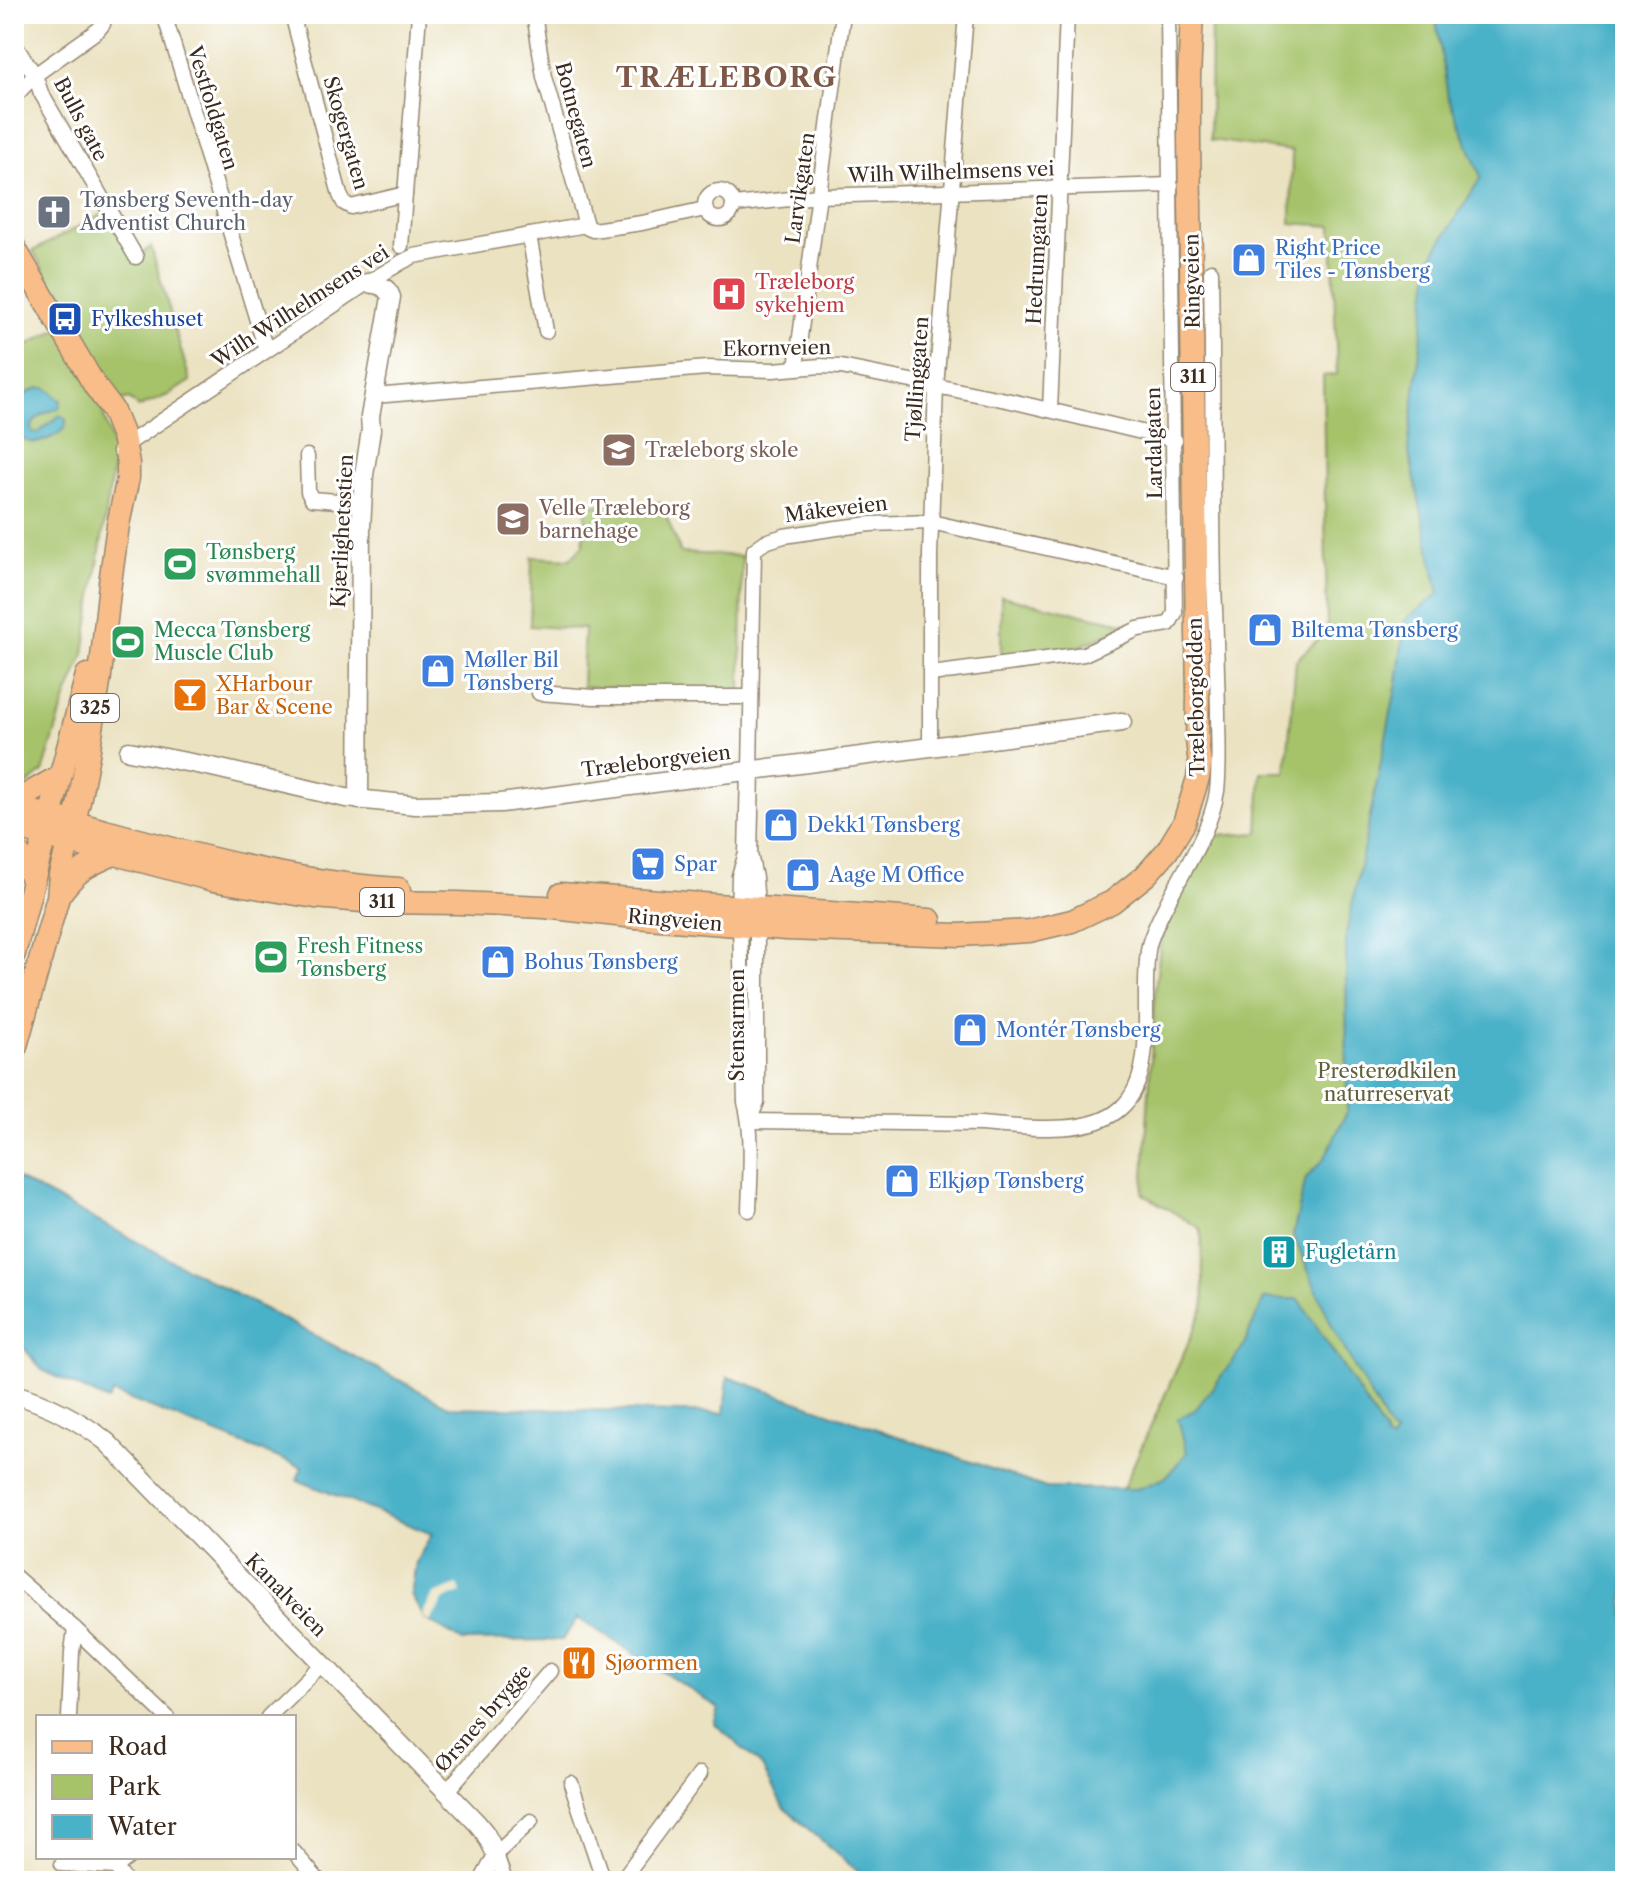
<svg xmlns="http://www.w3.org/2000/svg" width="1639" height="1895" viewBox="0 0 1639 1895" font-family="'Libre Caslon Text',serif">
  <rect width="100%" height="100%" fill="#fff"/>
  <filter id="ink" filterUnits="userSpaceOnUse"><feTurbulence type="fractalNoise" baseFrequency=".0125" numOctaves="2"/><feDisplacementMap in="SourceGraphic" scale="16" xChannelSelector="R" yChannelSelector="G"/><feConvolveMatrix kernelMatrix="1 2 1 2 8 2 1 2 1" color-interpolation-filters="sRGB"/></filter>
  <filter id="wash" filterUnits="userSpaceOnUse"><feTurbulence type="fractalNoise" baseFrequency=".006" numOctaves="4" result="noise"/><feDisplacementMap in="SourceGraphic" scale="32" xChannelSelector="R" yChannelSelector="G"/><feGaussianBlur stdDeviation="1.8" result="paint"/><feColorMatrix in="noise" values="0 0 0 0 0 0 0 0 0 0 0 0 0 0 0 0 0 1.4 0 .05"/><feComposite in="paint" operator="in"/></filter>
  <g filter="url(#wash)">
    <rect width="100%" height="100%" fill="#ebe2c1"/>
    <g fill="#a6c36a" stroke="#707644" stroke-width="2">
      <polygon points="1211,14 1625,14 1625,1555 1119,1497 1204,1308 1201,1229 1143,1194 1155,991 1160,947 1170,917 1202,837 1258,833 1261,772 1286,772 1296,660 1327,631 1323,376 1337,374 1332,226 1291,223 1292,151 1210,140"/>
      <polygon points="104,213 134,258 151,247 190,381 168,395 139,407 129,399 116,402 33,251"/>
      <polygon points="59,328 102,409 115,454 84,654 64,704 43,772 26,786 14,791 14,352"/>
      <polygon points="661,503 681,553 742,556 741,693 582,687 584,629 530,626 532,557 570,559 583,545 587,505"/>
      <polygon points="1001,596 1128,624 1081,646 1001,657"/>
    </g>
    <g fill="#49b1c8" stroke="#426e73" stroke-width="2">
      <polygon points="1435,14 1625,14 1625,1881 869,1881 783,1807 762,1766 714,1723 719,1708 578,1618 562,1640 463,1641 425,1619 411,1595 416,1562 432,1534 297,1480 302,1467 113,1393 108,1401 42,1370 14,1336 14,1177 450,1407 724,1413 728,1377 1046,1488 1137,1489 1165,1478 1187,1453 1178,1419 1196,1409 1242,1349 1264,1299 1299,1299 1385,1433 1385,1438 1391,1442 1395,1434 1390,1431 1333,1328 1293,1235 1306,1178 1324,1159 1347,1112 1346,935 1397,683 1405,620 1439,594 1408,448 1431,258 1481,177 1448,97"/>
      <path d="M39,388H47L61,401L59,408C47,412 34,416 31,429L32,432L38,433L60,415L66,419C66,421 66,423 66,425C63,434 39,445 30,442C24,441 18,435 14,430V403L29,392Z"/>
    </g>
    <polygon fill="#ebe2c1" points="458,1585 461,1593 444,1600 430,1622 425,1619 422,1614 434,1594"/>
  </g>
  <g filter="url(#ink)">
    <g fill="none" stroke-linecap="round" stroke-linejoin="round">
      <defs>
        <g id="minor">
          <polyline points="164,14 266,350"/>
          <polyline points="292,14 340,195 344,203 351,207 405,194"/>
          <polyline points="534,14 544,77 586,225"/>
          <polyline points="14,44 35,75 41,93 136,257"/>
          <polyline points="14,97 35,75 98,30 103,24 99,14"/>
          <circle cx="719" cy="205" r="14"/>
          <polyline points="734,205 818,196 1171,185"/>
          <polyline points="529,235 546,331"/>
          <polyline points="401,246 419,14"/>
          <polyline points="796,367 843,14"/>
          <polyline points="374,396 707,368 773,370 821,366 841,367 1011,401 1175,440"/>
          <polyline points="1050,410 1067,14"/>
          <polyline points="120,451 126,445 367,283 402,262 414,256 586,225 588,228 593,230 642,223 705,209"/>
          <polyline points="307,456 308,492 312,499 363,503"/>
          <polyline points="931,674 1084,654 1138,629 1169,624 1175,613 1168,14"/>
          <polyline points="539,693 594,697 751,697"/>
          <polyline points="930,747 930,555 936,387 966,14"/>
          <polyline points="750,771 754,550 765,542 784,536 837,528 871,524 931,522 1176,577"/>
          <path d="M740,925L745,1102C754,1137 750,1175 749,1210"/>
          <path d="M749,1121L981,1124C1021,1127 1090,1137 1121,1108C1160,1073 1139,993 1149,945C1153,930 1161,915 1168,901C1186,866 1211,830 1217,791C1220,765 1218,738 1218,712C1217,670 1216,627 1214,585C1212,480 1213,376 1211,271"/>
          <polyline points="749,1121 757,1102 757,927"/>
          <polyline points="14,1576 75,1629 167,1717"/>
          <polyline points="69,1717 72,1652 75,1629"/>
          <polyline points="268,1717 322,1664"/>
          <polyline points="571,1783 604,1881"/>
          <polyline points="447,1791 550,1671"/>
          <polyline points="294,1852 319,1881"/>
          <polyline points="496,1854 505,1881"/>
          <polyline points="62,1864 116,1867 129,1857"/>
          <polyline points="116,1867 125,1881"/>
          <polyline points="481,1881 496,1854 531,1821"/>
          <polyline points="621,1881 700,1774"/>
        </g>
        <g id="tertiary">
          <polyline points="129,751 212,767 346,798 415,805 501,803 1122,722"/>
          <polyline points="750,771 748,854 753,878 756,920"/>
          <path d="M359,800L361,528L364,475L371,430L370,417L391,297C387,286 378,284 367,283"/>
          <polyline points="740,918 741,876 747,857"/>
          <path d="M14,1394C48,1404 79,1420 107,1442L477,1823L485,1833L496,1854"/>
        </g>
        <g id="primary">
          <polyline points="14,247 95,386 112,409 123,436 128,463 128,478 118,525 110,583 100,676 88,755 79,802 60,875 58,897 14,1053"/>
          <polyline points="14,802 60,776"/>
          <path d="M14,807C142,839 266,881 399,889"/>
          <polyline points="14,827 213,880 315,897 374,902 458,903 544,907 635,917 786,929 959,935 1029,931 1072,921 1112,902 1146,875 1167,851 1184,823 1198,778 1200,765 1197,740 1198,697 1189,140 1189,78 1192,14"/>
          <polyline points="14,847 25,863 33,882"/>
          <polyline points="561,894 930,920"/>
          <path d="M59,895C77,870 86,866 114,854"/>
          <polyline points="14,954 87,675"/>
        </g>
      </defs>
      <use href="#minor" stroke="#938670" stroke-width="17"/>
      <use href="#tertiary" stroke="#938670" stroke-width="21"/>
      <use href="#primary" stroke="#938670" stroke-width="25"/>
      <use href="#minor" stroke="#fff" stroke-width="14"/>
      <use href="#tertiary" stroke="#fff" stroke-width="18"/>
      <use href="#primary" stroke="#f8bd89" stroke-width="22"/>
    </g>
  </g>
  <defs>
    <symbol id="church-square" viewBox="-11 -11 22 22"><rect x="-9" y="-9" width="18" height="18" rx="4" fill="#6b7280" stroke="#fff"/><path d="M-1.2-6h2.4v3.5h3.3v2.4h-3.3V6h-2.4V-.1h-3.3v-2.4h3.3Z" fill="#fff"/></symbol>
    <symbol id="shop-square" viewBox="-11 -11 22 22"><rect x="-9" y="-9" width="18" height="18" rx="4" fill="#3f7fe0" stroke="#fff"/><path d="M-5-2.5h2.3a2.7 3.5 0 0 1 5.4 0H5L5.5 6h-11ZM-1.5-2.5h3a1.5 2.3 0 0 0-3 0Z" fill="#fff"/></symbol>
    <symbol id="hospital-square" viewBox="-11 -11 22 22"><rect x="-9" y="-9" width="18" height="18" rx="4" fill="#e0444e" stroke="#fff"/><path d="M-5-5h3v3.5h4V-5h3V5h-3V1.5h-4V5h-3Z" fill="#fff"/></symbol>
    <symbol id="bus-square" viewBox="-11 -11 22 22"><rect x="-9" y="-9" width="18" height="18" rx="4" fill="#1a4fb4" stroke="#fff"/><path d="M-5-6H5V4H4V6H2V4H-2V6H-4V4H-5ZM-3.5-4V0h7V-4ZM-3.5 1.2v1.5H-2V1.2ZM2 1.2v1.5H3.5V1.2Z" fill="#fff"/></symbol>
    <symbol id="school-square" viewBox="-11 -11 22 22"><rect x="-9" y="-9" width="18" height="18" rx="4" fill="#8d6e63" stroke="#fff"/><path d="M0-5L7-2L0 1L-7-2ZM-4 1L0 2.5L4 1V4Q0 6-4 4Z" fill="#fff"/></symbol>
    <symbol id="stadium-square" viewBox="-11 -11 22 22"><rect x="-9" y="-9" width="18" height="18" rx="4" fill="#2e9e5b" stroke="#fff"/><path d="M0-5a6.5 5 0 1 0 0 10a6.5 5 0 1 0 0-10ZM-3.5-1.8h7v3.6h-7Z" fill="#fff"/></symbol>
    <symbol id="bar-square" viewBox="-11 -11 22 22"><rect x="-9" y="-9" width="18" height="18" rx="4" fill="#e8710a" stroke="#fff"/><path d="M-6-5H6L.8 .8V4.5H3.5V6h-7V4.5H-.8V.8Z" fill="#fff"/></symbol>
    <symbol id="supermarket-square" viewBox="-11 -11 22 22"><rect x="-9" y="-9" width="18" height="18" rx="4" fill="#3f7fe0" stroke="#fff"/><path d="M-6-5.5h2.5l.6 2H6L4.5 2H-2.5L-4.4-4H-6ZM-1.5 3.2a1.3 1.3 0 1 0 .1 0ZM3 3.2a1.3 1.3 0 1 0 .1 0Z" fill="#fff"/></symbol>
    <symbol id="building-square" viewBox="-11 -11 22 22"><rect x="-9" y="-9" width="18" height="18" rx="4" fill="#0f9aa8" stroke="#fff"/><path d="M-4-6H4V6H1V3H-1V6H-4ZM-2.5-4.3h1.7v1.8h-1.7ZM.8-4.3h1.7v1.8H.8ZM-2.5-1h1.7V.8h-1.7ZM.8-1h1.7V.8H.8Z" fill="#fff"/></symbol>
    <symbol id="restaurant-square" viewBox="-11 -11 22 22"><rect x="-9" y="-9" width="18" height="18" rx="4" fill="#e8710a" stroke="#fff"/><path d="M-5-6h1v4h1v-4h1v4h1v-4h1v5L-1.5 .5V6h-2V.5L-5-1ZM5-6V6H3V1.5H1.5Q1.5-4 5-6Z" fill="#fff"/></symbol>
  </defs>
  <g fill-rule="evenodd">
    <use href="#church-square" x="34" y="192" width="40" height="40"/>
    <use href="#shop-square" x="1229" y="240" width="40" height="40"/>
    <use href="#hospital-square" x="709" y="274" width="40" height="40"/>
    <use href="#bus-square" x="45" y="299" width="40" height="40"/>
    <use href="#school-square" x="599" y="430" width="40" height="40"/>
    <use href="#school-square" x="493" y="499" width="40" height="40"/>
    <use href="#stadium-square" x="160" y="544" width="40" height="40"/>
    <use href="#shop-square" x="1245" y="610" width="40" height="40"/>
    <use href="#stadium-square" x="108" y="622" width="40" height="40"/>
    <use href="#shop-square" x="418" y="651" width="40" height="40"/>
    <use href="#bar-square" x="170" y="675" width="40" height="40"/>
    <use href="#shop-square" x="761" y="805" width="40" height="40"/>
    <use href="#supermarket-square" x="628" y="844" width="40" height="40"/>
    <use href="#shop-square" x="783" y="855" width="40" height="40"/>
    <use href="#stadium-square" x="251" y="937" width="40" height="40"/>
    <use href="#shop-square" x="478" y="942" width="40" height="40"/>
    <use href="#shop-square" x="950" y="1010" width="40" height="40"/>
    <use href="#shop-square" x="882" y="1161" width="40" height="40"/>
    <use href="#building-square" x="1259" y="1232" width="40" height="40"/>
    <use href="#restaurant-square" x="559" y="1643" width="40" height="40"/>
  </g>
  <g text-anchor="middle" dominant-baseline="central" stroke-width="6" stroke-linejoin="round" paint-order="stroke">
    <g fill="#fff" stroke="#766a62" stroke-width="2">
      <rect x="1171" y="363" width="44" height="28" rx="6"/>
      <rect x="71" y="694" width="48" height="28" rx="6"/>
      <rect x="360" y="888" width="44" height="28" rx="6"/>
    </g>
    <g font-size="18" font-weight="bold" fill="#3b2a1e">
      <text x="1193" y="377">311</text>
      <text x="95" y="708">325</text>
      <text x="382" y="902">311</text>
    </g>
    <g font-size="20" fill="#3b2a1e" stroke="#fff">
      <text transform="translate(213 108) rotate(73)">Vestfoldgaten</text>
      <text transform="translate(576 115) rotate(75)">Botnegaten</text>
      <text transform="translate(81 119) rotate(62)">Bulls gate</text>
      <text transform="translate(346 133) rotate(74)">Skogergaten</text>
      <text transform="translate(951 172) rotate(-2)">Wilh Wilhelmsens vei</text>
      <text transform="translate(800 188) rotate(-82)">Larvikgaten</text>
      <text transform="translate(1037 259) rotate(-87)">Hedrumgaten</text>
      <text transform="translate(1192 281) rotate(-91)">Ringveien</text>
      <text transform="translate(300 306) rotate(-33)">Wilh Wilhelmsens vei</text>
      <text transform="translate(777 348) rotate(-1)">Ekornveien</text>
      <text transform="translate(917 379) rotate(-86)">Tjøllinggaten</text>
      <text transform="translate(1154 443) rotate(-91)">Lardalgaten</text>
      <text transform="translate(836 509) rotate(-7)">Måkeveien</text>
      <text transform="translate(342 531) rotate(-87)">Kjærlighetsstien</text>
      <text transform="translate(1196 697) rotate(-91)">Træleborgodden</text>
      <text transform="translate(656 761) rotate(-7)">Træleborgveien</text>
      <text transform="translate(675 920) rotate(5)">Ringveien</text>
      <text transform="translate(737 1025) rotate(-90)">Stensarmen</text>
      <text transform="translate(286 1595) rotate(46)">Kanalveien</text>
      <text transform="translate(483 1718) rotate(-49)">Ørsnes brygge</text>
    </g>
    <g font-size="20" fill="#5b616d" stroke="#fff" text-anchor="start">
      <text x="80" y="200">Tønsberg Seventh-day<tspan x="80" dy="23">Adventist Church</tspan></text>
    </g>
    <g font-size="20" fill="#366cbe" stroke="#fff" text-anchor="start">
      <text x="1275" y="248">Right Price<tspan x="1275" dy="23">Tiles - Tønsberg</tspan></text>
      <text x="1291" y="630">Biltema Tønsberg</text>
      <text x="464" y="660">Møller Bil<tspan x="464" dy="23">Tønsberg</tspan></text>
      <text x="807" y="825">Dekk1 Tønsberg</text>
      <text x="674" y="864">Spar</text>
      <text x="829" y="875">Aage M Office</text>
      <text x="524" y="962">Bohus Tønsberg</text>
      <text x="996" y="1030">Montér Tønsberg</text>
      <text x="928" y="1181">Elkjøp Tønsberg</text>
    </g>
    <g font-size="20" fill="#be3a42" stroke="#fff" text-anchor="start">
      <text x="755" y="282">Træleborg<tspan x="755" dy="23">sykehjem</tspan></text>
    </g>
    <g font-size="20" fill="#164399" stroke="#fff" text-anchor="start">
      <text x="91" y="319">Fylkeshuset</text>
    </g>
    <g font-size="20" fill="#785e54" stroke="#fff" text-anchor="start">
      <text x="645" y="450">Træleborg skole</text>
      <text x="539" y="508">Velle Træleborg<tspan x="539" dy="23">barnehage</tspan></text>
    </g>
    <g font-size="20" fill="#27864d" stroke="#fff" text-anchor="start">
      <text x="206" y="552">Tønsberg<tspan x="206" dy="23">svømmehall</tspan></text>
      <text x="154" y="630">Mecca Tønsberg<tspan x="154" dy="23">Muscle Club</tspan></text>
      <text x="297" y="946">Fresh Fitness<tspan x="297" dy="23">Tønsberg</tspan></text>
    </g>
    <g font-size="20" fill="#c56008" stroke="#fff" text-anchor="start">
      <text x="216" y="684">XHarbour<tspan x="216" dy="23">Bar &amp; Scene</tspan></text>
      <text x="605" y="1663">Sjøormen</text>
    </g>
    <g font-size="20" fill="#606039" stroke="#fff">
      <text x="1387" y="1071">Presterødkilen<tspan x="1387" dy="23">naturreservat</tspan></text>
    </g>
    <g font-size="20" fill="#0d838f" stroke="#fff" text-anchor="start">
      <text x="1305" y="1252">Fugletårn</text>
    </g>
    <g font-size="28" font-weight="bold" letter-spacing="2" fill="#7e5847" stroke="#fff">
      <text x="727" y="77">TRÆLEBORG</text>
    </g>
  </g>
  <rect width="1639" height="1895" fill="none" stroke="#fff" stroke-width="48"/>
  <rect x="36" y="1715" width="260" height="144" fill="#ffffff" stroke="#b1aaa5" stroke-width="2"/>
  <rect x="52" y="1741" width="40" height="12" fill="#f8bd89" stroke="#b1aaa5" stroke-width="2"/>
  <text x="108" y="1755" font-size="24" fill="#3b2a1e">Road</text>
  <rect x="52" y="1775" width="40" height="24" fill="#a6c36a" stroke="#b1aaa5" stroke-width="2"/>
  <text x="108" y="1795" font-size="24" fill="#3b2a1e">Park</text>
  <rect x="52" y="1815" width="40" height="24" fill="#49b1c8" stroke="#b1aaa5" stroke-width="2"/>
  <text x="108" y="1835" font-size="24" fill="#3b2a1e">Water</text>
</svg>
